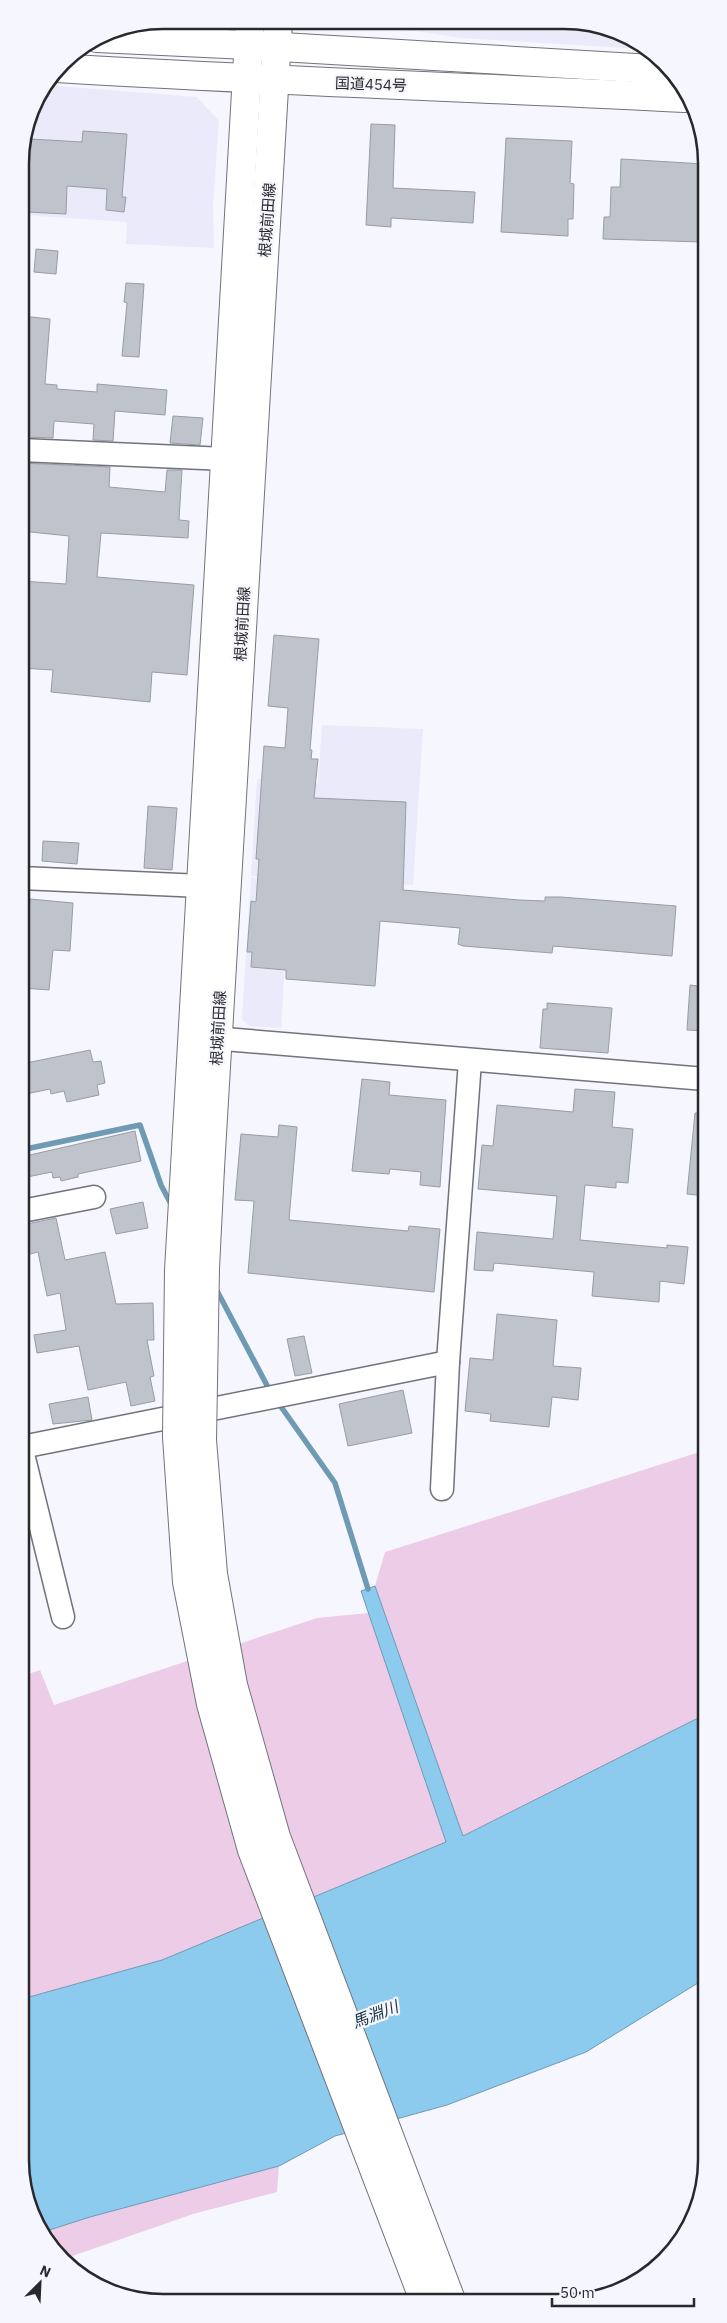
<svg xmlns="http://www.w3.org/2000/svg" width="727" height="2323" viewBox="0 0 727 2323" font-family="'IBM Plex Sans','Noto Sans JP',sans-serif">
  <rect width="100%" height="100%" fill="#f6f6fe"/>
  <g fill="#eaeafb">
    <polygon points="322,21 592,23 641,49 461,38 415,31 326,25"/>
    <polygon points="46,85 197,97 219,121 213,204 214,248 126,244 127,222 23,215 27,127 31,108"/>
    <polygon points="322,725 423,729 413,885 251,876 257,779 318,783"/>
    <polygon points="251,878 290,881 281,1028 249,1026 242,1019"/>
  </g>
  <g fill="#eccce6">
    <polygon points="706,1450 706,1714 463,1836 375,1586 385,1552"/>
    <polygon points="369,1613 446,1842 162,1960 22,1999 22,1676 40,1670 54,1705 317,1618"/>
    <polygon points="279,2166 277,2192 193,2214 61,2260 46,2231 90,2217"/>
  </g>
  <polygon fill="#8ccaee" stroke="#6e9ab4" points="375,1586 463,1836 706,1714 706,1978 586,2052 447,2105 335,2136 279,2166 90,2217 46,2231 23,2188 22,1999 162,1960 446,1842 361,1591"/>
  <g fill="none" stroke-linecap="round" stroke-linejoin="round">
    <g stroke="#6e9ab4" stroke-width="5.5">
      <polyline points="21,1150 140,1125 161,1185 172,1206"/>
      <polyline points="215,1287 270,1391"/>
      <polyline points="277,1401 335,1483 368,1589"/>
    </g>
  </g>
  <g fill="#bfc4cc" stroke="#989ca4">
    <polygon points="371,124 395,125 393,188 475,192 473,223 391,218 391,227 366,225"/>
    <polygon points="83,131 127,134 122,197 126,197 124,212 106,210 107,189 67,186 66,214 27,212 30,139 82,142"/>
    <polygon points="506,138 572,141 570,183 574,184 573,219 568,219 568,236 501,232"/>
    <polygon points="621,159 704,164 702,242 603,239 604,217 610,217 611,187 620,187"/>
    <polygon points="36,249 58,251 56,274 34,272"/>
    <polygon points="126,283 144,284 139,357 122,356 127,303 124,302"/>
    <polygon points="22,316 50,319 45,384 57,385 57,389 97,392 97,384 167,390 165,415 115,411 113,441 93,440 94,424 54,421 53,438 21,437"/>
    <polygon points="173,416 203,418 200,445 170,443"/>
    <polygon points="21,463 110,467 109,487 165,492 167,470 182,470 179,520 189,521 188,538 101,533 97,577 194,585 187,675 152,672 150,702 51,692 53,670 21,668 21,581 66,584 69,536 21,531"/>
    <polygon points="274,635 319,639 310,750 312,750 311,759 318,759 314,798 406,802 403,890 519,900 545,901 545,897 561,897 676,906 672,956 553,946 552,953 463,946 458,944 460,928 380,921 375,986 286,979 286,970 251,967 252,952 247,952 251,901 256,902 259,859 256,859 264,746 285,748 288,708 268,706"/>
    <polygon points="148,806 177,808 172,870 144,868"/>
    <polygon points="43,841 79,843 77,864 42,861"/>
    <polygon points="30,899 73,903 70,951 53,950 49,990 23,988 25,960 21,960 21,902 30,903"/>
    <polygon points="690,985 705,987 705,1031 687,1030"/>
    <polygon points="547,1003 612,1008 608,1053 540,1048 543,1009 547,1009"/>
    <polygon points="90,1050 93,1062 101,1061 105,1083 97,1085 99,1095 67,1102 64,1091 51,1094 50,1089 21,1095 21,1064"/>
    <polygon points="362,1079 390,1082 389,1095 446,1100 440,1187 420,1185 421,1172 390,1169 389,1174 352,1171"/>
    <polygon points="575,1089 615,1092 612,1127 633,1129 628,1183 616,1182 616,1188 585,1185 580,1240 667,1248 667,1245 688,1247 684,1284 660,1281 659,1302 592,1296 594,1272 494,1263 493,1271 474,1270 477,1232 553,1239 557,1196 478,1189 482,1145 493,1146 497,1105 573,1112"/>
    <polygon points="695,1113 705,1113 706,1196 687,1194"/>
    <polygon points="279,1125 297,1127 289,1220 408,1231 409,1226 440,1229 434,1292 248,1273 254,1201 235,1200 241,1134 278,1137"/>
    <polygon points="135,1131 141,1161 78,1174 78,1177 61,1181 60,1177 53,1178 52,1172 22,1178 21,1157"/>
    <polygon points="143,1202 148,1228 116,1234 110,1209"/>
    <polygon points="56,1218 65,1260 105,1252 116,1304 153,1303 154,1340 147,1340 154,1376 150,1377 155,1401 131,1406 126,1382 88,1390 79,1346 37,1353 34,1335 66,1330 60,1293 47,1296 38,1252 22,1256 22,1225"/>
    <polygon points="497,1314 557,1320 553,1366 581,1368 578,1400 552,1397 549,1427 490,1421 491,1414 465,1411 470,1358 493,1360"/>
    <polygon points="304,1336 312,1373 295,1376 287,1339"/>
    <polygon points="403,1390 412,1433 348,1446 339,1404"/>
    <polygon points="88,1397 92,1420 53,1424 49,1404"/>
  </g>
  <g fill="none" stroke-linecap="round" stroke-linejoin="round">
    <defs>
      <g id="street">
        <polyline points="21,450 226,459"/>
        <polyline points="21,878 202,886"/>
        <polyline points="200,1037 705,1079"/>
        <polyline points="22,1211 94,1197"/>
        <polyline points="22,1447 448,1362"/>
        <polyline points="22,1450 63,1617"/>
        <polyline points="442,1489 448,1362 470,1061"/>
      </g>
      <g id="secondary">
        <polyline points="185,1167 250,21"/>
        <polyline points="210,1168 278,21"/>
      </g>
      <g id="highway">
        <polyline points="97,38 248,45 670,70"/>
        <path d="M57,68C266,81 476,87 685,98"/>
      </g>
    </defs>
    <use href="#street" stroke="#72727a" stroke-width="25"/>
    <use href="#secondary" stroke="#72727a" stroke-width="30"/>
    <use href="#highway" stroke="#72727a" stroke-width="30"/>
    <use href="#street" stroke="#fff" stroke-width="22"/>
    <use href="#secondary" stroke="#fff" stroke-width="28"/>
    <use href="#highway" stroke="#fff" stroke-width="28"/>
    <defs>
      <g id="secondary-bridge">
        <polyline points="185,1167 179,1270 177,1437 187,1582 211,1704 252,1850 424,2300"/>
        <polyline points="210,1168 205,1268 202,1440 213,1574 233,1685 276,1837 451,2300"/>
      </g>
    </defs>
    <use href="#secondary-bridge" stroke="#72727a" stroke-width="30" stroke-linecap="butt"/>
    <use href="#secondary-bridge" stroke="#fff" stroke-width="28"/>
  </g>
  <g text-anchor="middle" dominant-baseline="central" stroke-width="4.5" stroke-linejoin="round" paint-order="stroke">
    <g font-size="15" fill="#29292d" stroke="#f6f6fe">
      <text transform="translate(371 84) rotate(2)">国道454号</text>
      <text transform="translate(267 220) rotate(-86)">根城前田線</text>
      <text transform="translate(242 624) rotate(-87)">根城前田線</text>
      <text transform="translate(218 1028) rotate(-87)">根城前田線</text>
    </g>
    <g font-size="16" font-style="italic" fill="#153241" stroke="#f6f6fe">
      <text transform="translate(375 2014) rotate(-21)">馬淵川</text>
    </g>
  </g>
  <path d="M0 0H727V2323H0ZM163 29H564A134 134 0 0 1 698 163V2160A134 134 0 0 1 564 2294H163A134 134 0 0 1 29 2160V163A134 134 0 0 1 163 29Z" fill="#f6f6fe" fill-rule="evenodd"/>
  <path fill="none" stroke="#29292d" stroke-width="2.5" d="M163 29H564A134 134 0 0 1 698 163V2160A134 134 0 0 1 564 2294H163A134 134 0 0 1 29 2160V163A134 134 0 0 1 163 29Z"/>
  <g transform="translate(40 2283) rotate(24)" stroke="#f6f6fe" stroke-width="4" paint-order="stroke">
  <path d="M0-4L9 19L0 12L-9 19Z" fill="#29292d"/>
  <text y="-8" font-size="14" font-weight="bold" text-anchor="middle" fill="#29292d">N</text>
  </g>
  <path d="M552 2298v8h142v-8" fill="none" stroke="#29292d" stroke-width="2.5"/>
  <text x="560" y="2298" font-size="15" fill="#29292d" stroke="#f6f6fe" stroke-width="4" paint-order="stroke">50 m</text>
</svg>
